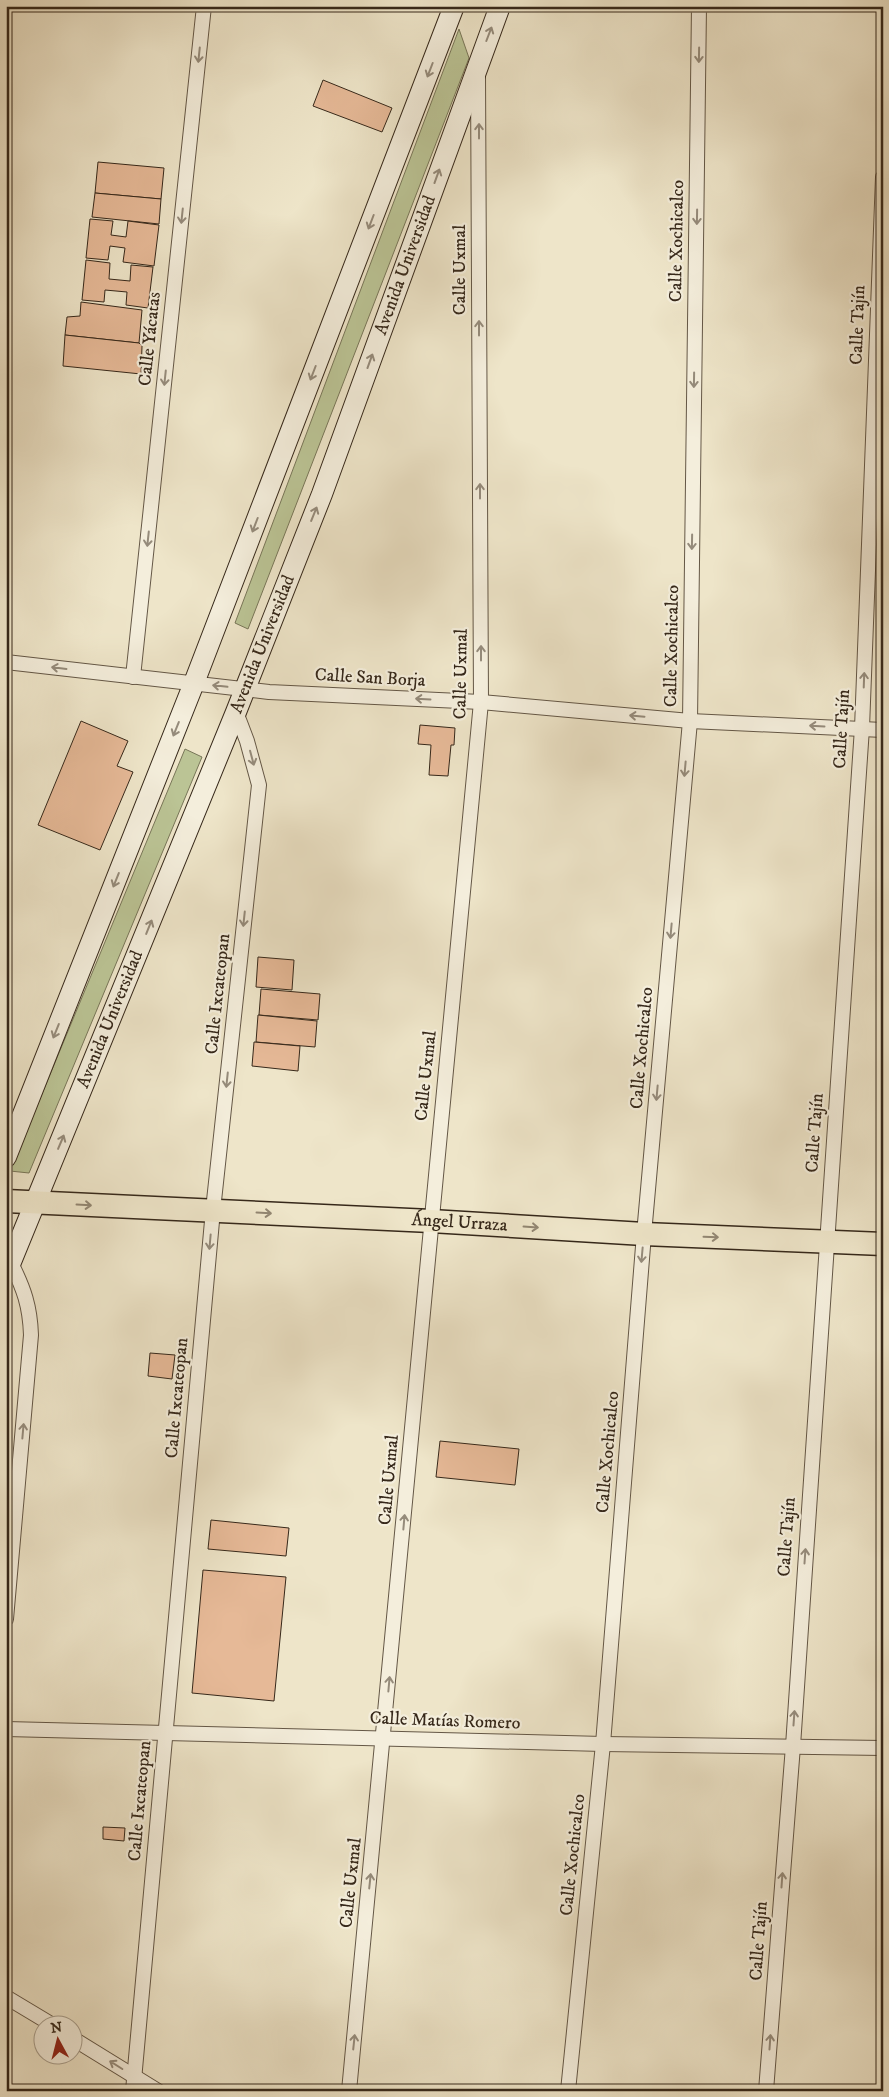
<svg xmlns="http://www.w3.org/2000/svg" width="889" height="2097" viewBox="0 0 889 2097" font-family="'IM FELL DW Pica',serif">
  <rect width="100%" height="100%" fill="#eee5c9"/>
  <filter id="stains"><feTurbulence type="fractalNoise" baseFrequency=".004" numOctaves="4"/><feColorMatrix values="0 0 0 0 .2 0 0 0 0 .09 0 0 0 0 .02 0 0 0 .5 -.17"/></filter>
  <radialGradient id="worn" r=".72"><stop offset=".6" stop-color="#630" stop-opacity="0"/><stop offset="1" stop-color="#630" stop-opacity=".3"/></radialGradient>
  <g fill="#bbc495" stroke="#787658">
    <polygon points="459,29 469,58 248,629 235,623"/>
    <polygon points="185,749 202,757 29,1173 10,1171"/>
  </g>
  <g fill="#e6b997" stroke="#36281a">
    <polygon points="323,80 392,108 382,132 313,106"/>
    <polygon points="98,162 164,168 161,199 95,193"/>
    <polygon points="95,193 161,199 159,224 92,217"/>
    <polygon points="90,219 113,221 111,235 126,237 128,221 159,225 154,266 123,262 125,248 110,246 108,260 86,258"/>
    <polygon points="86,260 110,263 109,279 130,281 131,265 153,267 148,308 126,305 127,292 105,290 104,302 82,300"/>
    <polygon points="81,302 142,310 139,343 65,335 67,317 80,316"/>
    <polygon points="65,335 139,343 142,346 141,374 63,366"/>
    <polygon points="81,721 128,741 117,766 133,772 100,850 38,825"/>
    <polygon points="420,725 455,728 454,745 451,745 448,776 429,775 431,745 418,744"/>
    <polygon points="258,957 294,960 292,990 256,987"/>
    <polygon points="261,989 320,994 318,1020 259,1015"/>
    <polygon points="258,1015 317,1021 315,1047 256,1042"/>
    <polygon points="254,1042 300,1046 298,1071 252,1066"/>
    <polygon points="150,1353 175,1355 172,1379 148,1376"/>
    <polygon points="440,1441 519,1449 515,1485 436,1477"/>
    <polygon points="211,1520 289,1528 286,1556 208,1549"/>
    <polygon points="203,1570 286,1577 274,1701 192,1693"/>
    <polygon points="103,1827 125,1828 124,1841 103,1839"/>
  </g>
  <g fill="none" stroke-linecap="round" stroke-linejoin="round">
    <defs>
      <g id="minor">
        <polyline points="6,662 269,692 481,702 690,721 883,730"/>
        <polyline points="133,677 204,6"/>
        <path d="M6,1619L31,1335C30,1306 24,1289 11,1263"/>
        <polyline points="6,1729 603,1744 883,1748"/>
        <polyline points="6,1997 51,2024"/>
        <polyline points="72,2038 158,2091"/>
        <polyline points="133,2091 213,1210 259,785 247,741 236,712"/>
        <polyline points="349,2091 481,702 478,75"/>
        <polyline points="568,2091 603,1744 644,1234 690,721 699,6"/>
        <polyline points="766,2091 793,1746 862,728 883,177"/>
      </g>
      <g id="secondary">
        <polyline points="6,1157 194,683 454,6"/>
        <path id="s1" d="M6,1274L236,712L322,494L500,6"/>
      </g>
      <g id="primary">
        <path id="s2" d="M6,1201L431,1221L644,1234L883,1244"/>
      </g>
    </defs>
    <use href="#minor" stroke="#645746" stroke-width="16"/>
    <use href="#secondary" stroke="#36281a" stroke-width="22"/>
    <use href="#primary" stroke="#36281a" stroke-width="25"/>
    <use href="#minor" stroke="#f4eedc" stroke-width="14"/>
    <use href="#secondary" stroke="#f4eedc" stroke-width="20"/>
    <use href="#primary" stroke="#eee5c9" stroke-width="22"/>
  </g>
  <defs><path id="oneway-shaft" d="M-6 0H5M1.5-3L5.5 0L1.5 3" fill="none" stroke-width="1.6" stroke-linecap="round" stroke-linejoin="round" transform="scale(1.25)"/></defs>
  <g stroke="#958b7b">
    <use href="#oneway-shaft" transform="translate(489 34) rotate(-69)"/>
    <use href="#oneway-shaft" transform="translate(199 55) rotate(96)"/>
    <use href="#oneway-shaft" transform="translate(699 55) rotate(91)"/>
    <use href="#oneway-shaft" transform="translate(430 70) rotate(111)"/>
    <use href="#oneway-shaft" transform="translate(479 131) rotate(-90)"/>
    <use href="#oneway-shaft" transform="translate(437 176) rotate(-70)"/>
    <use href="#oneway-shaft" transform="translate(182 216) rotate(96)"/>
    <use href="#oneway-shaft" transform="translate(697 217) rotate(91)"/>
    <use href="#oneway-shaft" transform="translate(371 222) rotate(111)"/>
    <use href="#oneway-shaft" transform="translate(479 328) rotate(-90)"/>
    <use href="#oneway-shaft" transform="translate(370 361) rotate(-70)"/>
    <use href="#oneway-shaft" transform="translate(313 373) rotate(111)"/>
    <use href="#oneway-shaft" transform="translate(165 378) rotate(96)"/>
    <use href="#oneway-shaft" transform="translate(694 380) rotate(91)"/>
    <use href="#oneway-shaft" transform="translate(480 491) rotate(-90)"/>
    <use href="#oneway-shaft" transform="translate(314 514) rotate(-68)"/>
    <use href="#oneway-shaft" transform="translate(255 525) rotate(111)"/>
    <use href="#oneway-shaft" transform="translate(148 539) rotate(96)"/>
    <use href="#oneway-shaft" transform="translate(692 542) rotate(91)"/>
    <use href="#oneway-shaft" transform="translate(481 653) rotate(-90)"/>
    <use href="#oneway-shaft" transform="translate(59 668) rotate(-173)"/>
    <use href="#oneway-shaft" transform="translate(864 680) rotate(-88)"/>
    <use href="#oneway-shaft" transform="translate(220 686) rotate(-174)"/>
    <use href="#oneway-shaft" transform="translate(423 699) rotate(-177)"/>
    <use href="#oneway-shaft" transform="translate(637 716) rotate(-175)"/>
    <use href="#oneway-shaft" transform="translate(817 726) rotate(-177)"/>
    <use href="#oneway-shaft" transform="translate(176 729) rotate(112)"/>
    <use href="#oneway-shaft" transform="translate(252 758) rotate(75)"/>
    <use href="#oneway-shaft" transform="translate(685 769) rotate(95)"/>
    <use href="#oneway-shaft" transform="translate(116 880) rotate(112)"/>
    <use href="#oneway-shaft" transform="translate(244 919) rotate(96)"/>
    <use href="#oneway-shaft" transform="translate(149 927) rotate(-68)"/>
    <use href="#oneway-shaft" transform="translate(671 931) rotate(95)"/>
    <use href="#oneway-shaft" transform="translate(56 1031) rotate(112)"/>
    <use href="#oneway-shaft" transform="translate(227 1080) rotate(96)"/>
    <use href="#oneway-shaft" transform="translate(657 1093) rotate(95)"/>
    <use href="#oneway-shaft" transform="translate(61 1142) rotate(-67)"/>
    <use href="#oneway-shaft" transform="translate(210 1242) rotate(95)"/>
    <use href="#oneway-shaft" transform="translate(642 1255) rotate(95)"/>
    <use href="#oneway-shaft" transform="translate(23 1431) rotate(-85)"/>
    <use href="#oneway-shaft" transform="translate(404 1522) rotate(-85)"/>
    <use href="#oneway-shaft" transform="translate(805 1556) rotate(-86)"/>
    <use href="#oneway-shaft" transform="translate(389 1684) rotate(-85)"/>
    <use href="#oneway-shaft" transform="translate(794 1718) rotate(-86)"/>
    <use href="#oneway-shaft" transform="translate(782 1880) rotate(-86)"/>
    <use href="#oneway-shaft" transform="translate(370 1881) rotate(-84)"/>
    <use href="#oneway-shaft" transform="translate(354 2042) rotate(-84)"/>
    <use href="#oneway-shaft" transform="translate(770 2042) rotate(-86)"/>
    <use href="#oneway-shaft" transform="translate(116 2065) rotate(-148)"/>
  </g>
  <g stroke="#928672">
    <use href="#oneway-shaft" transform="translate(84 1205) rotate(3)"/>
    <use href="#oneway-shaft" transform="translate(264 1213) rotate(3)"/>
    <use href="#oneway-shaft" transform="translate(531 1227) rotate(4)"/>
    <use href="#oneway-shaft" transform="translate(711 1237) rotate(2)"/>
  </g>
  <g text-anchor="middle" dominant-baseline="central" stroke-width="4.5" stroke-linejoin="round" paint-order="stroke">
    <g font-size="18" fill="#36281a" stroke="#f4eedc">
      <text transform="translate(677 241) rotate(-89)">Calle Xochicalco</text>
      <text stroke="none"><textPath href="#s1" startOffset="1085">Avenida Universidad</textPath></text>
      <text transform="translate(460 270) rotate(-90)">Calle Uxmal</text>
      <text transform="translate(858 325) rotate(-88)">Calle Tajín</text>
      <text transform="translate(150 339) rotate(-84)">Calle Yácatas</text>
      <text stroke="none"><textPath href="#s1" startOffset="680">Avenida Universidad</textPath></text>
      <text transform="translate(672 646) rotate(-89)">Calle Xochicalco</text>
      <text transform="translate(461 674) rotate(-89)">Calle Uxmal</text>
      <text transform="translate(370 678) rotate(3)">Calle San Borja</text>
      <text transform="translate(842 729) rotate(-87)">Calle Tajín</text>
      <text transform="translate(218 994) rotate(-84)">Calle Ixcateopan</text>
      <text stroke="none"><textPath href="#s1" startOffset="275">Avenida Universidad</textPath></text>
      <text transform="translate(642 1048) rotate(-85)">Calle Xochicalco</text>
      <text transform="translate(426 1076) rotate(-84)">Calle Uxmal</text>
      <text transform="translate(815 1133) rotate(-86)">Calle Tajín</text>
      <text stroke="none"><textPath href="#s2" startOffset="454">Ángel Urraza</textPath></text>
      <text transform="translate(177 1398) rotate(-85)">Calle Ixcateopan</text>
      <text transform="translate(608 1452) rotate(-85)">Calle Xochicalco</text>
      <text transform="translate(389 1480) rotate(-85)">Calle Uxmal</text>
      <text transform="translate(787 1537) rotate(-86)">Calle Tajín</text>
      <text transform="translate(445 1721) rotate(2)">Calle Matías Romero</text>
      <text transform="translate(140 1801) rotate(-85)">Calle Ixcateopan</text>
      <text transform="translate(573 1855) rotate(-84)">Calle Xochicalco</text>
      <text transform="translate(351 1883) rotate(-84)">Calle Uxmal</text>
      <text transform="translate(759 1941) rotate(-86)">Calle Tajín</text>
    </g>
  </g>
  <rect width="889" height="2097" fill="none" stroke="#eee5c9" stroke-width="25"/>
  <rect x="8" y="8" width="874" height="2082" fill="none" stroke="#36281a" stroke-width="2.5"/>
  <rect x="12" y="12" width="864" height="2072" fill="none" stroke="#36281a"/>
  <g transform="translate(58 2040) rotate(353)"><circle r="24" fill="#f4eedc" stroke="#a89f8e"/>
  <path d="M0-4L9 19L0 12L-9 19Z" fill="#8f2418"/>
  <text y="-8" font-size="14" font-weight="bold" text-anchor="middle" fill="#36281a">N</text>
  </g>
  <rect width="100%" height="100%" filter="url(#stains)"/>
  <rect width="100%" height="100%" fill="url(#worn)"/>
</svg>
